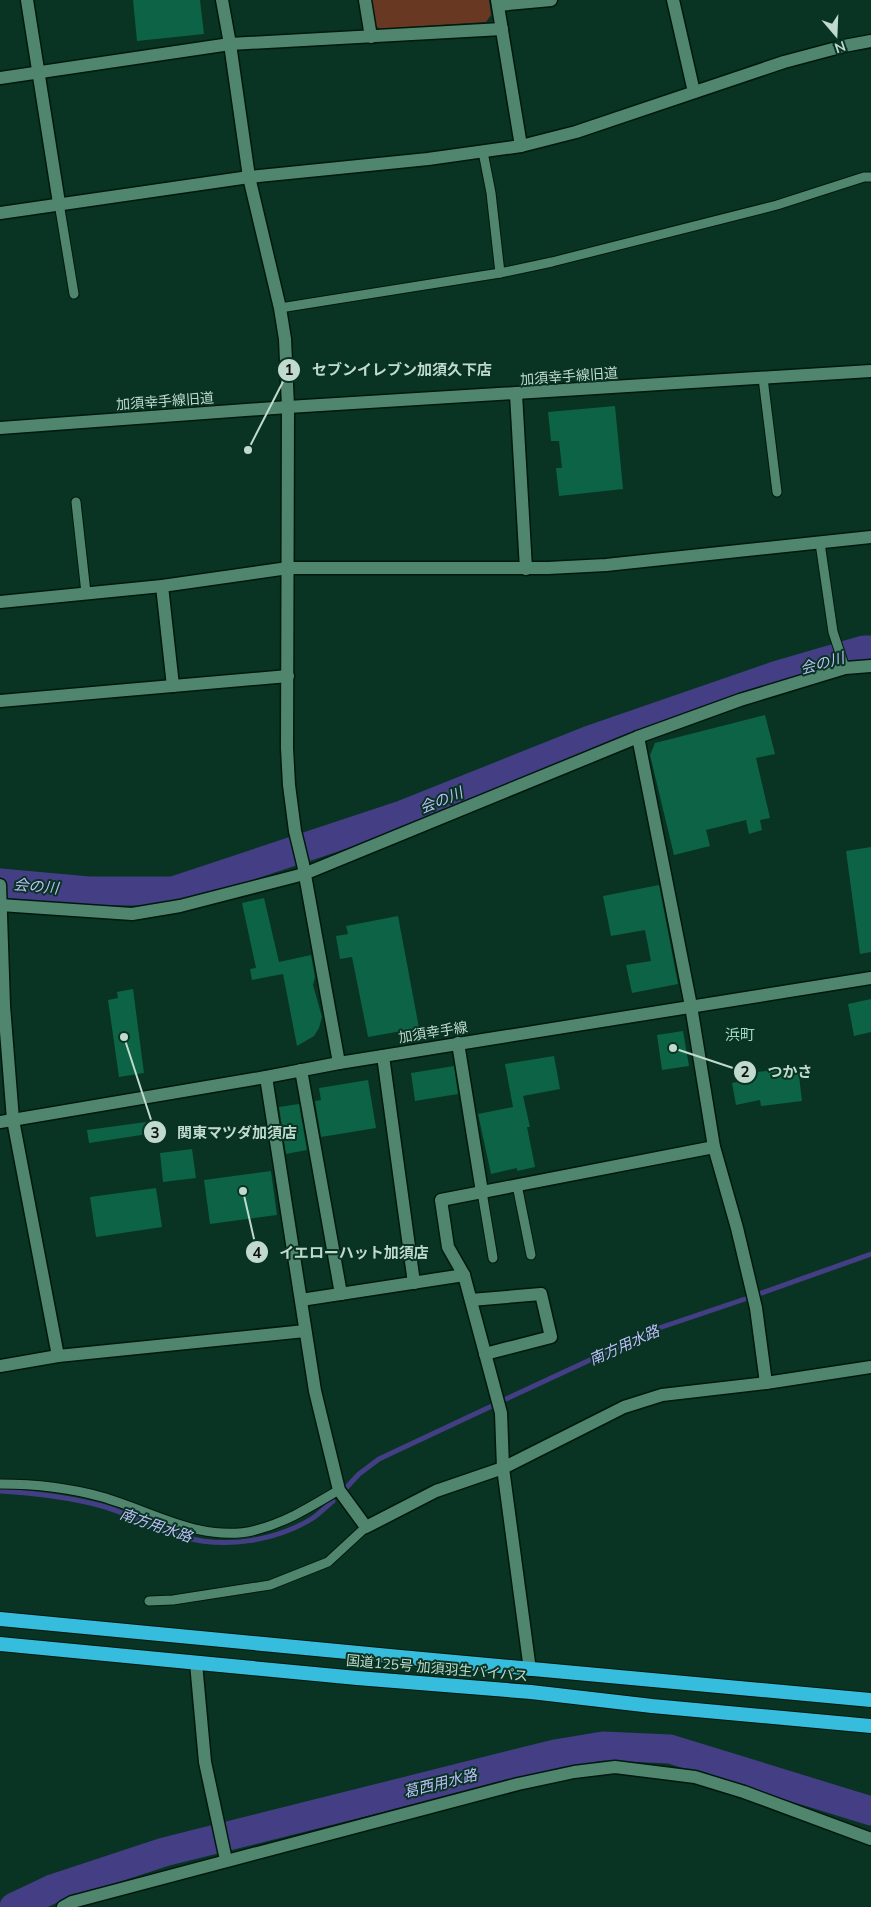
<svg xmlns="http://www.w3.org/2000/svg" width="871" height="1907" viewBox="0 0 871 1907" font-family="Mulish,'Noto Sans JP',sans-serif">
  <rect width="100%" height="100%" fill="#093323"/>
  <polygon fill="#693823" points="370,0 489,0 491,15 486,22 380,29 374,25"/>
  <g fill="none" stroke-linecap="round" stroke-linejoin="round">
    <g stroke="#443f85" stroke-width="5">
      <polyline points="759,1294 871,1254"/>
      <polyline points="506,1399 659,1328 745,1299"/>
      <polyline points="346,1488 359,1474 379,1459 494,1405"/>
      <path d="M0,1491C34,1493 69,1497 102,1506C130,1514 156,1529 184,1537C225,1549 276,1541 313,1518C320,1513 327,1506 333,1501"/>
    </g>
    <g stroke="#443f85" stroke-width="29">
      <polyline points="0,883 89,891 173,891 402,815 590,740 775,676 864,650 871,650"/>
      <polyline points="14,1907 52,1889 164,1852 555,1754 603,1746 670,1749 871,1811"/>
    </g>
  </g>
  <g fill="#0d6345">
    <polygon points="133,0 200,0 204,34 137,41"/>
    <polygon points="615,406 623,489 559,496 556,468 562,468 559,441 551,441 548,412"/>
    <polygon points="765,715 775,754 756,758 770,818 760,820 762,830 749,834 746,820 706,830 710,846 674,855 650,755 655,743"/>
    <polygon points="871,847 871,952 860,954 846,851"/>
    <polygon points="659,885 678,984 632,993 626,965 651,961 645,930 611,936 603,896"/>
    <polygon points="264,898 279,962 311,955 315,977 313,985 322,1017 319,1028 314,1036 297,1046 283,974 252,980 250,969 256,968 242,903"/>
    <polygon points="398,916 419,1028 368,1037 352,957 340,959 336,936 348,934 346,926"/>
    <polygon points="133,989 144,1073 119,1077 108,1000 118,998 117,992"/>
    <polygon points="871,999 871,1032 854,1036 848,1004"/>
    <polygon points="683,1031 689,1066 662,1070 657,1035"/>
    <polygon points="554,1056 560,1089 523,1096 530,1127 527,1127 535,1167 517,1171 517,1168 491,1174 478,1114 513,1107 505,1064"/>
    <polygon points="454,1066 458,1094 415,1101 411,1073"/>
    <polygon points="798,1067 802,1101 761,1106 760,1100 736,1105 732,1083 757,1078 757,1072"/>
    <polygon points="368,1080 376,1128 321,1137 315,1101 321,1100 319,1088"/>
    <polygon points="299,1104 307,1150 286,1154 279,1107"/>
    <polygon points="146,1122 148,1134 89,1143 87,1130"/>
    <polygon points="192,1149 196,1178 163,1182 160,1153"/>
    <polygon points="271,1171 277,1215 210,1224 204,1180"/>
    <polygon points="156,1188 162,1227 96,1237 90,1197"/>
  </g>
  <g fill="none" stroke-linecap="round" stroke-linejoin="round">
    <defs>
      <g id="service">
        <polyline points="483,152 491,193 500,273"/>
        <polyline points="59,203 74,294"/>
        <polyline points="280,308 500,273 552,262 777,205 864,177 871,177"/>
        <polyline points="763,378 777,492"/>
        <polyline points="76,502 86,593"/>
        <polyline points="820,543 833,632 845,668"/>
        <polyline points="517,1185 531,1255"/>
        <polyline points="482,1192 493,1258"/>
        <path d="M0,1484C33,1484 70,1488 102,1497C152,1511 202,1544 256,1530C287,1522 312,1506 339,1490"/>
        <polyline points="149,1601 173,1600 270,1585 328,1562 366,1527"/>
      </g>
      <g id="minor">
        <polyline points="27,0 59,203"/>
        <polyline points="222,0 230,44"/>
        <polyline points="365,0 371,37"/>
        <polyline points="497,0 521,146"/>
        <polyline points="673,0 694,92"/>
        <polyline points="498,5 551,0"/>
        <polyline points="0,78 230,44 502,29"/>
        <polyline points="0,213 249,177 428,159 521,146 576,132 784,62 844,46 871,41"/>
        <polyline points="516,394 526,569"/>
        <polyline points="288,407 287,748 289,785 295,831 303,864 339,1063"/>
        <polyline points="162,586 173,686"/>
        <polyline points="0,602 162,586 288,568 548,568 606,565 871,537"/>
        <polyline points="0,701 288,676"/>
        <polyline points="638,737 691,1006 714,1147 737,1228 756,1308 766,1383"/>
        <polyline points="0,885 4,1006 13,1120 58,1356"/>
        <polyline points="0,905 132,914 180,906 304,874 638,737 740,700 845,668 871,666"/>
        <polyline points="458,1043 482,1192"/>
        <polyline points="383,1056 414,1283"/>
        <polyline points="301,1070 341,1294"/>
        <polyline points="266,1077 315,1391 339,1490 366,1527 436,1491 503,1468 624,1407 662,1395 766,1383 871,1367"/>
        <polyline points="464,1275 501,1413 503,1468 530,1670"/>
        <polyline points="301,1300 464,1275 448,1247 441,1200 714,1147"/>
        <polyline points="471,1300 541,1294 551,1337 485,1354"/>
        <polyline points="0,1366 58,1356 305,1331"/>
      </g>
      <g id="tertiary">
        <polyline points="230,44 249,177 280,308 285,339 288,407"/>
        <polyline points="0,428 288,407 871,371"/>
        <polyline points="196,1663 205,1762 226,1860"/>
        <polyline points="63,1907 72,1902 518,1784 574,1772 615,1767 695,1777 744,1792 871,1839"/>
      </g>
      <polyline id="secondary" points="0,1122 266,1077 339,1063 871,978"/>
      <g id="trunk">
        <path d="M0,1619C290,1647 581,1674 871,1700"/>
        <polyline points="0,1644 357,1678 531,1692 652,1706 871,1726"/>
      </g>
    </defs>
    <use href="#service" stroke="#00190e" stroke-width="11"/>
    <use href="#minor" stroke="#00190e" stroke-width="15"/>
    <use href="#tertiary" stroke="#00190e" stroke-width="15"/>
    <use href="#secondary" stroke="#00190e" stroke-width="15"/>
    <use href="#trunk" stroke="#00190e" stroke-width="16"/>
    <use href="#service" stroke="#51866e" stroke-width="9"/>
    <use href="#minor" stroke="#51866e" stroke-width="12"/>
    <use href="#tertiary" stroke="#51866e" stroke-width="12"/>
    <use href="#secondary" stroke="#51866e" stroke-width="12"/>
    <use href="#trunk" stroke="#36bddd" stroke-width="14"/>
  </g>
  <g text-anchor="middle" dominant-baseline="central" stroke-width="4" stroke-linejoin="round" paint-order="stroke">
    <g font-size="14" fill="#c0dbcd" stroke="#093323">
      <text transform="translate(569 376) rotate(-4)">加須幸手線旧道</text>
      <text transform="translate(165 401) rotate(-4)">加須幸手線旧道</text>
      <text transform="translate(433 1032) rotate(-9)">加須幸手線</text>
      <text transform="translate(437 1668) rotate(5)">国道125号 加須羽生バイパス</text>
    </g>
    <g font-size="15" font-style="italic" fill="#bebffc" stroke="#093323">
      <text transform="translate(822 663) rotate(-15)">会の川</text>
      <text transform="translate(441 800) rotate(-22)">会の川</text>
      <text transform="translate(36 886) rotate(5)">会の川</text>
      <text transform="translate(624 1345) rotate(-24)">南方用水路</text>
      <text transform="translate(156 1525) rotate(19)">南方用水路</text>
      <text transform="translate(440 1783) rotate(-14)">葛西用水路</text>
    </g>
    <g font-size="15" fill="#a4dbc0" stroke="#093323">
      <text x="740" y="1034">浜町</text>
    </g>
  </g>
  <path fill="none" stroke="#c0dbcd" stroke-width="2" d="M248 450L289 370M673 1048L745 1072M124 1037L155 1132M243 1191L257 1252"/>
  <g fill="#c0dbcd" stroke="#093323" stroke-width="2">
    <circle cx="248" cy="450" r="5"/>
    <circle cx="673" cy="1048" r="5"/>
    <circle cx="124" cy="1037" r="5"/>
    <circle cx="243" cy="1191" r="5"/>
    <circle cx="289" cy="370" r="12"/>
    <circle cx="745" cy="1072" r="12"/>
    <circle cx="155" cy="1132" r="12"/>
    <circle cx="257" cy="1252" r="12"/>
  </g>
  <g font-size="15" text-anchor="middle" font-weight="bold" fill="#111">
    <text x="289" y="375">1</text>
    <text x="745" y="1077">2</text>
    <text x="155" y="1138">3</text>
    <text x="257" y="1258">4</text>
  </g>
  <g font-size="15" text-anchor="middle" font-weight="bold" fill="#c0dbcd" stroke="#093323" stroke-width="4" stroke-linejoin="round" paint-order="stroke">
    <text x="402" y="375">セブンイレブン加須久下店</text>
    <text x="790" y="1077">つかさ</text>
    <text x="237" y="1138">関東マツダ加須店</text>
    <text x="354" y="1258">イエローハット加須店</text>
  </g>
  <g transform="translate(836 35) rotate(161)" stroke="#093323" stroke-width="4" paint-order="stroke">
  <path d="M0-4L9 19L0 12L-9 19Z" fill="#c0dbcd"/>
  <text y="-8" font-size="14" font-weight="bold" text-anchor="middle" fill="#c0dbcd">N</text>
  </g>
</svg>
